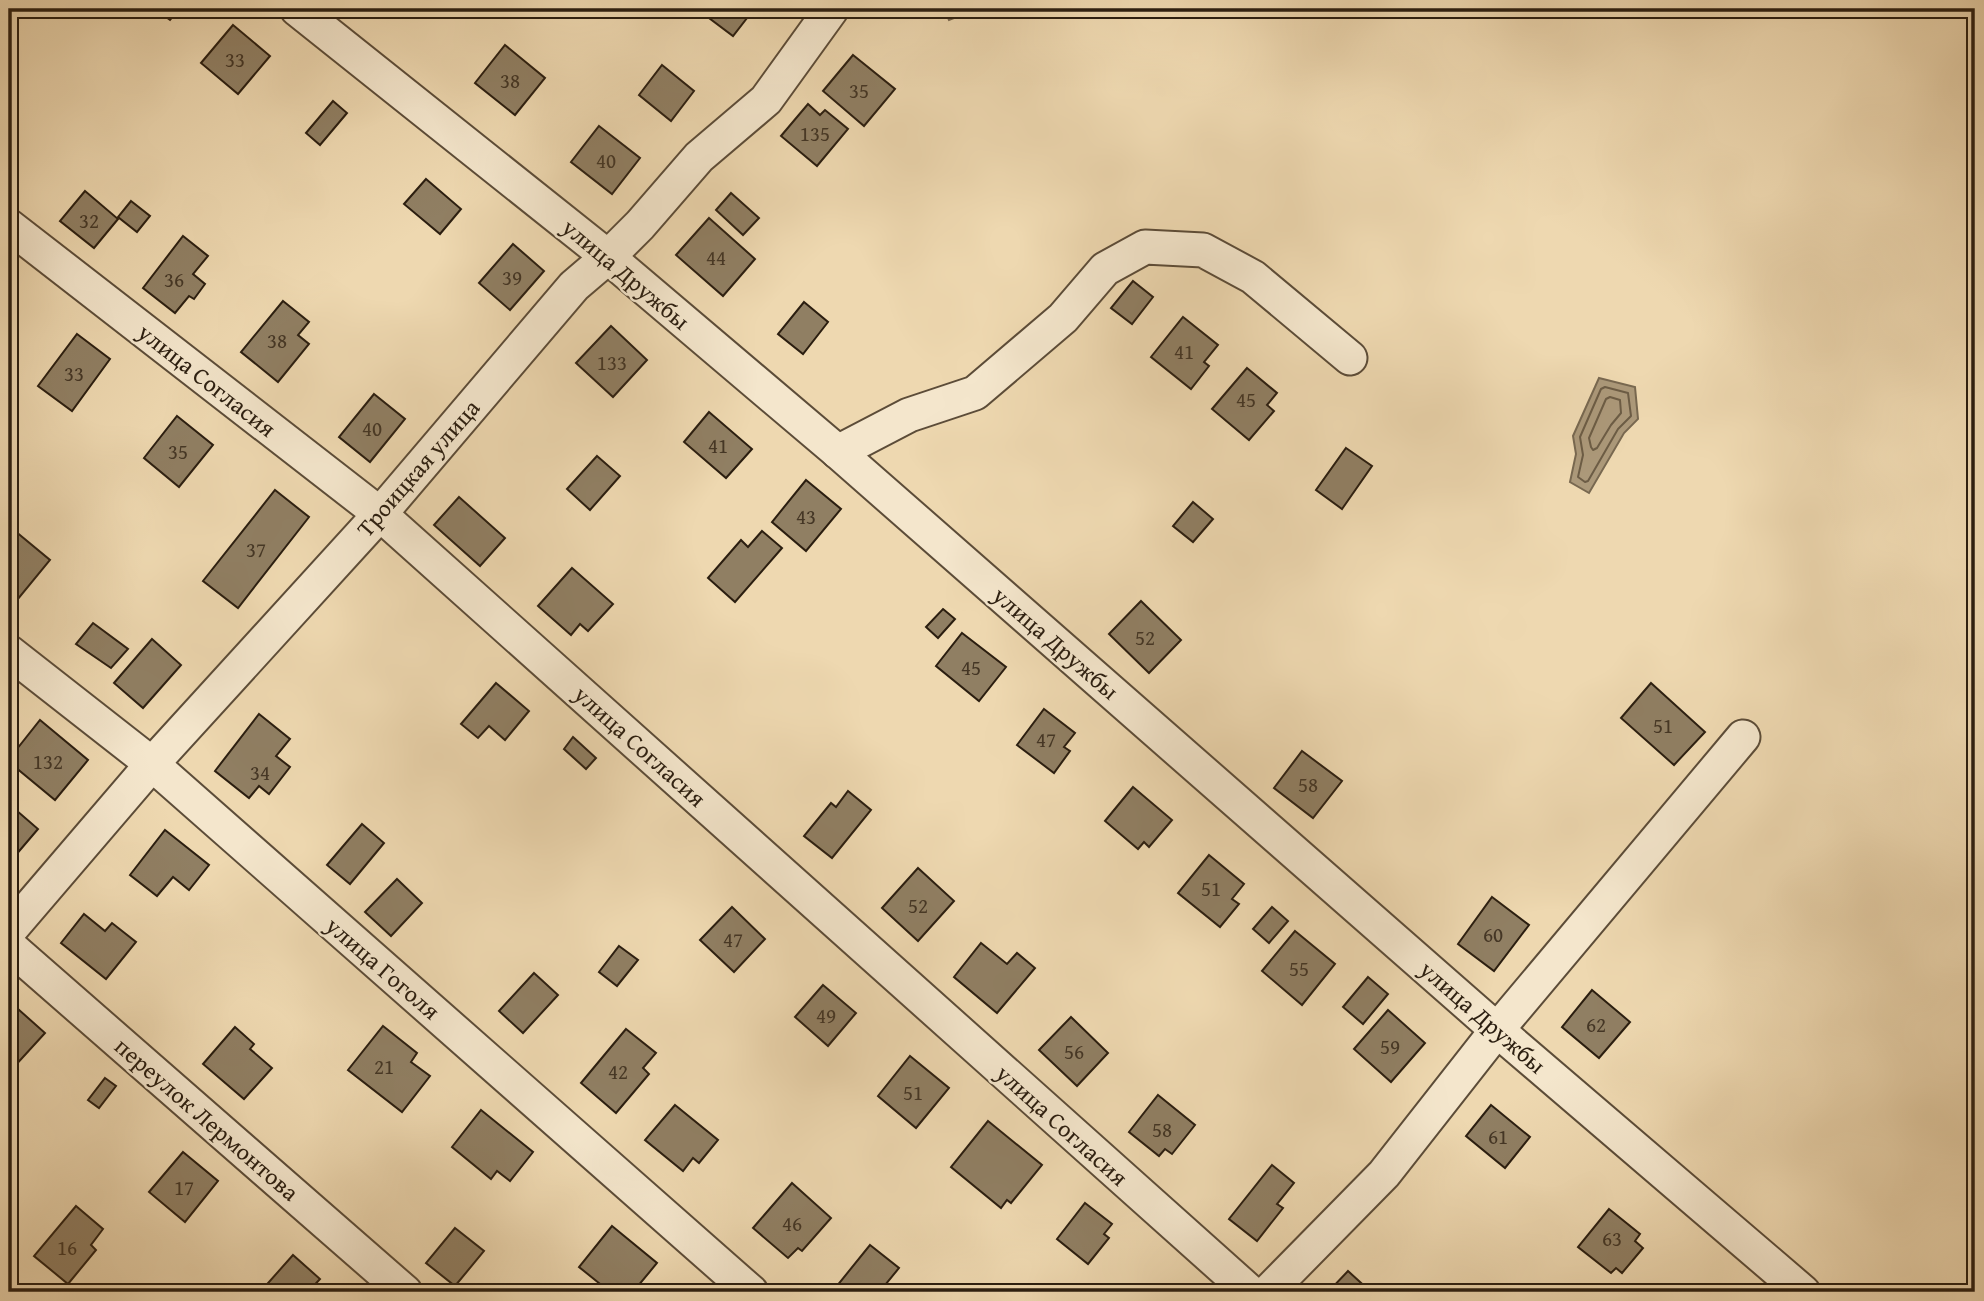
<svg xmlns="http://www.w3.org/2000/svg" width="1984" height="1301" viewBox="0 0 1984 1301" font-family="'Gentium Book Plus',serif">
  <rect width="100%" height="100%" fill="#eed8b0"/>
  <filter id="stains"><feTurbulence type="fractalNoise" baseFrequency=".00286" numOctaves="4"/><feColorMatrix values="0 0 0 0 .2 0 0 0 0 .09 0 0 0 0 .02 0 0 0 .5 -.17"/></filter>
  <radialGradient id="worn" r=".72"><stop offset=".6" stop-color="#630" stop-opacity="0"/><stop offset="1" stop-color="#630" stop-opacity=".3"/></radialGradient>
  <g fill="#ac997a" stroke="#786850" stroke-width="2">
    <polygon points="944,9 977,9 949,20"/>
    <polygon points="1599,378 1635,387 1638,419 1624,433 1589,493 1570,482 1576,454 1573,436"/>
  </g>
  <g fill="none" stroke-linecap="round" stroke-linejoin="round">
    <g stroke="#6c5c45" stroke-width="2">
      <polygon points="1605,387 1628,393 1631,416 1618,429 1588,481 1585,482 1578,477 1583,455 1580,437 1601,389"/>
      <polygon points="1610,397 1620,400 1621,413 1611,425 1597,448 1593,450 1591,447 1589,438 1606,399"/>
    </g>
  </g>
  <g fill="#907f63" stroke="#2b1e10" stroke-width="2">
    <polygon points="155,9 179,9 170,20"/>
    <polygon points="697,9 754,9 733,36"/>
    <polygon points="233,25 270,56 238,94 201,63"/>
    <polygon points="505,45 545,78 515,115 475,83"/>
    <polygon points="853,55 895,89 864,126 823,91"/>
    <polygon points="662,65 694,91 671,121 639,95"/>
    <polygon points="333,101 347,113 320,145 306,133"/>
    <polygon points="808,104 820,115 825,110 848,129 817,166 781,136"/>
    <polygon points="599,126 640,158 612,194 571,162"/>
    <polygon points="426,179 461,209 440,234 404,204"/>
    <polygon points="85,191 118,219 94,248 60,221"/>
    <polygon points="731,193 759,218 743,235 716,210"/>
    <polygon points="131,201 150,216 137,232 118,217"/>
    <polygon points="709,218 755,259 723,296 676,255"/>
    <polygon points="183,236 208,256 193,274 205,284 194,299 189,296 175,313 143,288"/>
    <polygon points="513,244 544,271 510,310 479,283"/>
    <polygon points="1133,281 1153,297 1132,324 1111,308"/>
    <polygon points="283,301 309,322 298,335 309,344 278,382 241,352"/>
    <polygon points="804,302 828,322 803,354 778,334"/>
    <polygon points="1183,317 1218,345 1204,362 1209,366 1191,389 1151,357"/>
    <polygon points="611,326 647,360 613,397 576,363"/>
    <polygon points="77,334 110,359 72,411 38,386"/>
    <polygon points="1247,368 1277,393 1267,405 1274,411 1249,440 1212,409"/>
    <polygon points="374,394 405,419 370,462 339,437"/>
    <polygon points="709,412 752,449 726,478 684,442"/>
    <polygon points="177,416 213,445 179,487 144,458"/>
    <polygon points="1346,448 1372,466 1342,509 1316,490"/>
    <polygon points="597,456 620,476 590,510 567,489"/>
    <polygon points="806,480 841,509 806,551 772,522"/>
    <polygon points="275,490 309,517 238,608 203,581"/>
    <polygon points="459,497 505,538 480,566 434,525"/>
    <polygon points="1193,502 1213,519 1193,542 1173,526"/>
    <polygon points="9,526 50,560 13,605 9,601"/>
    <polygon points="762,531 782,548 735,602 708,578 741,540 748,547"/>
    <polygon points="572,568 613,604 588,631 580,624 571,635 538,606"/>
    <polygon points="1141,601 1181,640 1149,673 1109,634"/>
    <polygon points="943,609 955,619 938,638 926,627"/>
    <polygon points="93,623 128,649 111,668 76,644"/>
    <polygon points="962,633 1006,667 979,701 936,666"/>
    <polygon points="152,639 181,665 143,708 114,683"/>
    <polygon points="496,683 529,711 505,740 489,726 478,738 461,724"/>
    <polygon points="1651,683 1705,732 1674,765 1621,718"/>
    <polygon points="1044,709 1075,733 1064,747 1070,751 1054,773 1017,745"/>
    <polygon points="259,714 290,739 276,756 290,767 269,794 259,786 249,798 215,771"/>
    <polygon points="40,720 88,760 55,800 9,762 9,759"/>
    <polygon points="573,737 596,758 586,769 564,749"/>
    <polygon points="1302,751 1342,781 1313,818 1274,788"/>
    <polygon points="1133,787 1172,820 1149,847 1144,842 1138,849 1105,821"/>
    <polygon points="848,791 871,810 832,858 804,836 831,803 836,807"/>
    <polygon points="9,804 38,829 9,863"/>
    <polygon points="362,824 384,843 350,884 327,865"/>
    <polygon points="165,830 209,865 189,890 173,877 157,896 130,875"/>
    <polygon points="1209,855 1244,884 1232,899 1239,904 1220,927 1178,893"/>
    <polygon points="918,868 954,901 918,941 882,908"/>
    <polygon points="397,879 422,903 391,936 365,912"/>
    <polygon points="1492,897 1529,925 1494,971 1458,944"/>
    <polygon points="732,907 765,939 734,972 700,940"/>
    <polygon points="1272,907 1288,921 1269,943 1253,929"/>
    <polygon points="84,914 105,931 112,923 136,942 106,979 61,943"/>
    <polygon points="1295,931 1335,964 1302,1005 1262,971"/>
    <polygon points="981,943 1007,964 1017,953 1035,968 997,1013 954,977"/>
    <polygon points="619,946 638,960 617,986 599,972"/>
    <polygon points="534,973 558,995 523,1033 499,1011"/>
    <polygon points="1368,977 1388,994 1363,1024 1343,1007"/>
    <polygon points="823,985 856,1013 828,1046 795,1017"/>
    <polygon points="1592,990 1630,1022 1599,1058 1562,1027"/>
    <polygon points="9,1001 45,1033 13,1068 9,1064"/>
    <polygon points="1388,1010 1425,1043 1391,1082 1354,1049"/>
    <polygon points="1071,1017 1108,1053 1077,1086 1039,1050"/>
    <polygon points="383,1026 417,1053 411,1062 430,1076 402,1112 348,1070"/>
    <polygon points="235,1027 254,1044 250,1049 272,1068 244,1099 203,1064"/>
    <polygon points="626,1029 656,1053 643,1068 649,1074 616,1113 581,1083"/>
    <polygon points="910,1056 949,1088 916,1128 878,1096"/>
    <polygon points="105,1078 116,1086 99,1108 88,1100"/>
    <polygon points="1158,1095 1195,1125 1172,1154 1165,1149 1159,1156 1129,1132"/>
    <polygon points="675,1105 718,1140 699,1163 693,1158 683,1171 645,1140"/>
    <polygon points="1491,1105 1530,1137 1505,1168 1466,1136"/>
    <polygon points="481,1110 533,1152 510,1181 497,1171 491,1179 452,1147"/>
    <polygon points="988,1121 1042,1165 1011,1203 1007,1200 1001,1208 951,1167"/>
    <polygon points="183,1152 218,1181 185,1222 149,1192"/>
    <polygon points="1272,1165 1294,1183 1277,1204 1283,1208 1257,1241 1229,1219"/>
    <polygon points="792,1183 831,1218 802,1251 798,1248 788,1258 753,1228"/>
    <polygon points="1085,1203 1112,1224 1104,1234 1109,1238 1088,1264 1057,1239"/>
    <polygon points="76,1206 103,1229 91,1245 96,1250 68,1284 34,1256"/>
    <polygon points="1609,1209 1640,1234 1635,1241 1643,1248 1622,1273 1616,1268 1611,1273 1578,1247"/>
    <polygon points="612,1226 657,1263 633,1292 610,1292 579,1267"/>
    <polygon points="455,1228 484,1251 455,1286 426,1263"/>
    <polygon points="870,1245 899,1268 885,1285 892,1290 890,1292 832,1292"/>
    <polygon points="293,1255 320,1279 309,1291 311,1292 262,1292 261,1291"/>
    <polygon points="1348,1271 1371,1292 1328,1292"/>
  </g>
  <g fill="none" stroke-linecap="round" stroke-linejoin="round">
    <defs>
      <g id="minor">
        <polyline points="297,9 608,257 838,452 1497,1030 1803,1292"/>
        <polyline points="9,226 380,514 1250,1292"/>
        <polyline points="838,452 909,415 975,393 1063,318 1105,269 1145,247 1203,250 1253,277 1350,358"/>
        <polyline points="9,652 152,764 751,1292"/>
        <polyline points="9,931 152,764 380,514 574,286 608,257 640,225 699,157 766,100 831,10"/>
        <polyline points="9,946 405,1292"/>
        <polyline points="1268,1292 1384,1174 1497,1030 1743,737"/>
      </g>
    </defs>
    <use href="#minor" stroke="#5c4c38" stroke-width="37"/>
    <use href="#minor" stroke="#f4e6cc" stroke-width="33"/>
  </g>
  <g text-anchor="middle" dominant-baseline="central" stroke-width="5" stroke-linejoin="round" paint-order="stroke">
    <g font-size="21" fill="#443625">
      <text x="235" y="59">33</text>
      <text x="510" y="80">38</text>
      <text x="859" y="90">35</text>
      <text x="815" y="133">135</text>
      <text x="606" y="160">40</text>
      <text x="89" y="220">32</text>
      <text x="716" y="257">44</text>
      <text x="512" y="277">39</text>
      <text x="174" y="279">36</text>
      <text x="277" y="340">38</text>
      <text x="1184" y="351">41</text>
      <text x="612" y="362">133</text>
      <text x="74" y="373">33</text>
      <text x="1246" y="399">45</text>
      <text x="372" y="428">40</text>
      <text x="718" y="445">41</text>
      <text x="178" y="451">35</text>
      <text x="806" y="516">43</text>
      <text x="256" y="549">37</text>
      <text x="1145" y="637">52</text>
      <text x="971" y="667">45</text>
      <text x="1663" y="725">51</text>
      <text x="1046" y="739">47</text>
      <text x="48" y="761">132</text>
      <text x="260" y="772">34</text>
      <text x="1308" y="784">58</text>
      <text x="1211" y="888">51</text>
      <text x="918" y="905">52</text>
      <text x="1493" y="934">60</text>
      <text x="733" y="939">47</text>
      <text x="1299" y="968">55</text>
      <text x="826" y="1015">49</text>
      <text x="1596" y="1024">62</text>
      <text x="1390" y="1046">59</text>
      <text x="1074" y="1051">56</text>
      <text x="384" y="1066">21</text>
      <text x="618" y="1071">42</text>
      <text x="913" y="1092">51</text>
      <text x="1162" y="1129">58</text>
      <text x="1498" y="1136">61</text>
      <text x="184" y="1187">17</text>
      <text x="792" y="1223">46</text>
      <text x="1612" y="1238">63</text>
      <text x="67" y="1247">16</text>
    </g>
    <g font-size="24" fill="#2b1e10" stroke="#f4e6cc">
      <text transform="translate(626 274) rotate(40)">улица Дружбы</text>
      <text transform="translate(207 380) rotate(38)">улица Согласия</text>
      <text transform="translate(418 468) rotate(-49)">Троицкая улица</text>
      <text transform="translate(1056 643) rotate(41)">улица Дружбы</text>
      <text transform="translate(640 746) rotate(42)">улица Согласия</text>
      <text transform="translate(383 968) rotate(41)">улица Гоголя</text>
      <text transform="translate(1483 1017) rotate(41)">улица Дружбы</text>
      <text transform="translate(207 1119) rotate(41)">переулок Лермонтова</text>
      <text transform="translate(1062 1125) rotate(42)">улица Согласия</text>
    </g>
  </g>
  <rect width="1984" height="1301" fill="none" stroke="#eed8b0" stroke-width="35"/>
  <rect x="10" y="10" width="1963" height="1280" fill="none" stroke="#2b1e10" stroke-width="3.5"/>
  <rect x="18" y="18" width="1949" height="1266" fill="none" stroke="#2b1e10" stroke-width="2"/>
  <rect width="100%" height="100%" filter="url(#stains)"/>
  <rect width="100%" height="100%" fill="url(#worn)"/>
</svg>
